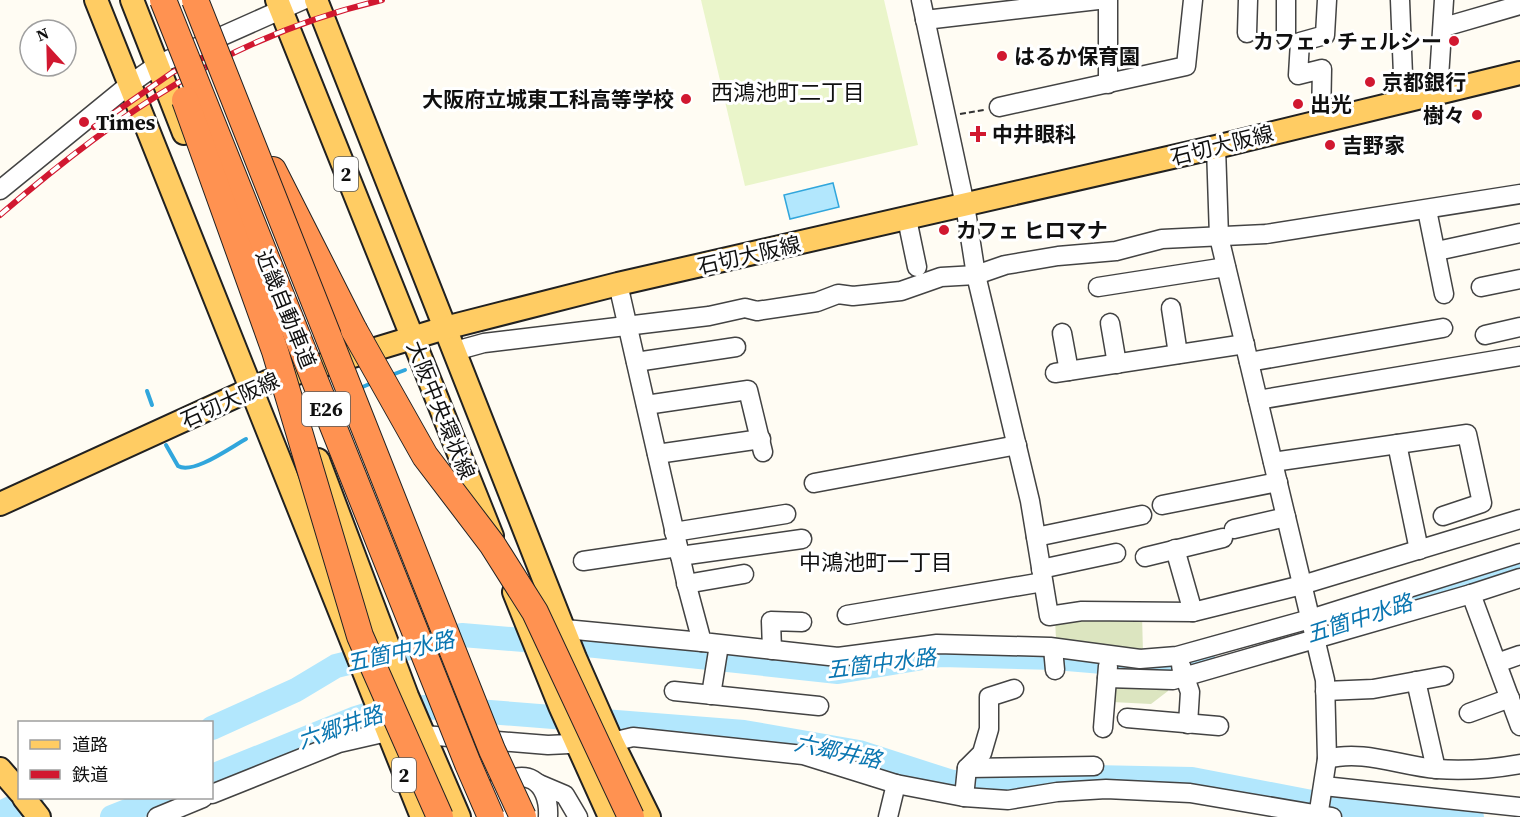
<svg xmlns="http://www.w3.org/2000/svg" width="1520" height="817" viewBox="0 0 1520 817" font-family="'Source Serif 4','Noto Sans JP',serif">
  <rect width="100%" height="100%" fill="#fffcf3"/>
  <g fill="#dce5c0">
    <polygon points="1142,614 1143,654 1068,645 1056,639 1055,619"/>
    <polygon points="1113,680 1168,682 1168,691 1151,704 1112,702"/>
  </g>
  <polygon fill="#eaf5ca" points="701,0 884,0 918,145 745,186"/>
  <polygon fill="#b2e7fd" stroke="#31a6dc" stroke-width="1.5" points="833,183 839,207 790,219 784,195"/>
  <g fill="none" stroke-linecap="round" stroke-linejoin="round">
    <g stroke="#31a6dc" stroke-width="4">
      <polyline points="389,376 405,370"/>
      <polyline points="358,389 374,382"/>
      <polyline points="147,391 152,405"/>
      <path d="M166,445L178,466C193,475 231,447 246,439"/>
    </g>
    <g stroke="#b2e7fd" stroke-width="24">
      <polyline points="1368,616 1520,566"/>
      <polyline points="212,728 296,690 336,666 462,635 596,646 838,672 941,655 1055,658 1175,668 1205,663"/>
      <polyline points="212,776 356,718 385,709 425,707 744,732 859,752 952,782 1092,777 1192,779 1322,804 1472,817"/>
      <polyline points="0,813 32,798"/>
      <polyline points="112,817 160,798"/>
    </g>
    <defs>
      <g id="minor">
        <polyline points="921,0 965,205 976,275 1030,501 1049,616 1082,611 1193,612 1302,585 1520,519"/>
        <polyline points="1108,0 1108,84"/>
        <polyline points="1286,0 1286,37"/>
        <polyline points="1400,0 1404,100"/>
        <polyline points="925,20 1098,0"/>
        <polyline points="1444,27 1520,5"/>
        <polyline points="1247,33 1248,0"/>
        <polyline points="1438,93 1444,0"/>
        <polyline points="999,107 1186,66 1193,0"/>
        <polyline points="1321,120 1322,69 1298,75 1300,42 1325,35 1327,0"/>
        <polyline points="1216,147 1219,237 1325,680 1327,759 1318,817"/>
        <polyline points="0,190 130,84 157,65 303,0"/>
        <polyline points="1427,210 1444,294"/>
        <polyline points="907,219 917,267"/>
        <polyline points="1437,251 1520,233"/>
        <polyline points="618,284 687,586 702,642 838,657 937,644 1050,647 1140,659 1177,656 1310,619 1520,553"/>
        <polyline points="1098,287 1226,267"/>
        <polyline points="1481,287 1520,279"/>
        <polyline points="1171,308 1178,354"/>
        <polyline points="1110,323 1117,364"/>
        <polyline points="1062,333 1069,371"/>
        <polyline points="1485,335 1520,327"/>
        <polyline points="455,351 484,343 709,316 745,308 757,311 817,302 838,294 853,296 901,291 941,277 976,275 1005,265 1058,256 1116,251 1162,239 1266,234 1520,194"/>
        <polyline points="636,362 736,347"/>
        <polyline points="1249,362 1443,328"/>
        <polyline points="1055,373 1245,344"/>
        <polyline points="1258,400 1520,356"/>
        <polyline points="646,405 748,390 763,452"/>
        <polyline points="1397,444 1419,550"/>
        <polyline points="657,454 761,439"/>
        <polyline points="1273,462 1467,434 1482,503 1443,516"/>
        <polyline points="814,483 1017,445"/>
        <polyline points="1162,505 1278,482"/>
        <polyline points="1234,529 1286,517"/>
        <polyline points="674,532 786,514"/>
        <polyline points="1036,537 1142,515"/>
        <polyline points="1175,549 1193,612"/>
        <polyline points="680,556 802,539"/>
        <polyline points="1145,557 1223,538"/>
        <polyline points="583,561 678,547"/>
        <polyline points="1041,569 1116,553"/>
        <polyline points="686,584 744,574"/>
        <polyline points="1471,594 1520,726"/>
        <polyline points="847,615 1043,582"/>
        <polyline points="565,629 702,642"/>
        <polyline points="1053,648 1055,670"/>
        <polyline points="772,650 771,621 802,622"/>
        <polyline points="1497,663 1520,655"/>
        <polyline points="1181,666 1190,692 1188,724"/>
        <polyline points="1107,678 1173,680 1471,594 1520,578"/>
        <polyline points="1416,681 1436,769"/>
        <polyline points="674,691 819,706"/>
        <polyline points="1325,691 1373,689 1444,676"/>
        <polyline points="711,695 719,645"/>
        <polyline points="1469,713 1510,698"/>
        <polyline points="1127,718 1219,726"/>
        <polyline points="1103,728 1108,666"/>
        <path d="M1327,759C1363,749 1400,766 1437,769C1465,771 1492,769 1520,764"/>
        <polyline points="967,768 1094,766"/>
        <polyline points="539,784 565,795 578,817"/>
        <polyline points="1324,786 1520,807"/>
        <polyline points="212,794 339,743 387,732 548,745 612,742 633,737 803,755 896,784 964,797 1008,800 1057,792 1106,789 1190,793 1332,817"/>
        <polyline points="964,797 967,768 982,753 989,729 989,697 1014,689"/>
        <path d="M499,815L493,801L495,789C524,764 550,781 548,817"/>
        <polyline points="157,817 203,798"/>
        <polyline points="888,817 896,784"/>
      </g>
      <g id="major">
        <polyline points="96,0 422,817"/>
        <polyline points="132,0 184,133"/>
        <polyline points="277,0 492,536"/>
        <polyline points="316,0 575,658 612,742 649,817"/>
        <polyline points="318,460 407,696 459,817"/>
        <polyline points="0,504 267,382 445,328 618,284 1216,147 1520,73"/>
        <polyline points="514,592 560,706 610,817"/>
        <polyline points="0,769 20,792"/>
        <polyline points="24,798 39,817"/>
      </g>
      <polyline id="highway" points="273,170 354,330"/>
    </defs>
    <use href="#minor" stroke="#434343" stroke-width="21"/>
    <use href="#major" stroke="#212121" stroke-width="26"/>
    <use href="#highway" stroke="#212121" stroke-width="28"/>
    <polyline stroke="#323232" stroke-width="2" stroke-dasharray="6 3" stroke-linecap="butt" points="960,114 984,110"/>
    <use href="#minor" stroke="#fff" stroke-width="18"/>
    <use href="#major" stroke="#ffcc63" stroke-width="22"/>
    <use href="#highway" stroke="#ff9251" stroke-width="26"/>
    <defs>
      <g id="rail">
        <polyline points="94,127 173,72 219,50"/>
        <path d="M0,215C117,114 229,36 382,0"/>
      </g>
    </defs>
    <use href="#rail" stroke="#d11830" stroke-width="6"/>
    <use href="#rail" stroke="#fff" stroke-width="4" stroke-dasharray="11" stroke-linecap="butt"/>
    <defs>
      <g id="highway-bridge">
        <polyline points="163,0 468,764 491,817"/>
        <polyline points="195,0 492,750 523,817"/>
        <polyline points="185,100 275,351 360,636 440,817"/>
        <polyline points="354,330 425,456 492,544 535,612 631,817"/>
      </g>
    </defs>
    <use href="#highway-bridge" stroke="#212121" stroke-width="28" stroke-linecap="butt"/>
    <use href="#highway-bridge" stroke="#ff9251" stroke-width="26"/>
  </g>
  <g fill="#d11830" stroke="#fff" stroke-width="2">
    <circle cx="1454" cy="41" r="6"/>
    <circle cx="1002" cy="56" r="6"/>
    <circle cx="1370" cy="82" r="6"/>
    <circle cx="686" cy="99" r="6"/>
    <circle cx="1298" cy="104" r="6"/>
    <circle cx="1477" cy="115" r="6"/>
    <circle cx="84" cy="122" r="6"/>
    <path d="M975 125h6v6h6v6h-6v6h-6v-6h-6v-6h6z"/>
    <circle cx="1330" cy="145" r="6"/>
    <circle cx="944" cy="230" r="6"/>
  </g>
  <g text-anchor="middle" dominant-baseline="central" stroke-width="6" stroke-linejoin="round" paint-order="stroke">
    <g fill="#fff" stroke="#585858" stroke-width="1.5">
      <rect x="334" y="157" width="24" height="34" rx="4.5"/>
      <rect x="302" y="392" width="48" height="34" rx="4.5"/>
      <rect x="392" y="758" width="24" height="34" rx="4.5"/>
    </g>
    <g font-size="20" font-weight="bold" fill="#101010">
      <text x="346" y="174">2</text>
      <text x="326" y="409">E26</text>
      <text x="404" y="775">2</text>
    </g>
    <g font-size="21" font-weight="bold" fill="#101010" stroke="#fff" text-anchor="start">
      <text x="1442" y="41" text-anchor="end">カフェ・チェルシー</text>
      <text x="1014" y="56">はるか保育園</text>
      <text x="1382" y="82">京都銀行</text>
      <text x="674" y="99" text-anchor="end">大阪府立城東工科高等学校</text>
      <text x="1310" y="104">出光</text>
      <text x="1465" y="115" text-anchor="end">樹々</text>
      <text x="96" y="122">Times</text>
      <text x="992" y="134">中井眼科</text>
      <text x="1342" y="145">吉野家</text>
      <text x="956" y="230">カフェ ヒロマナ</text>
    </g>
    <g font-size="21" fill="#101010" stroke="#fff">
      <text transform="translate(1222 145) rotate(-14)">石切大阪線</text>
      <text transform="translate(749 255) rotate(-13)">石切大阪線</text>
      <text transform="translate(286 309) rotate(68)">近畿自動車道</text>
      <text transform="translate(230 400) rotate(-24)">石切大阪線</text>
      <text transform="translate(441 410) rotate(68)">大阪中央環状線</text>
    </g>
    <g font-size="22" fill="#101010" stroke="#fff">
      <text x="788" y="92">西鴻池町二丁目</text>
      <text x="876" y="562">中鴻池町一丁目</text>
    </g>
    <g font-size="22" font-style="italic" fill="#0a76b1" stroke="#fff">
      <text transform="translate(1359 618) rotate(-18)">五箇中水路</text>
      <text transform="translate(400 651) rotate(-13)">五箇中水路</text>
      <text transform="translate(881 663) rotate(-7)">五箇中水路</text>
      <text transform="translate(340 727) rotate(-19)">六郷井路</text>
      <text transform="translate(838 751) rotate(12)">六郷井路</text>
    </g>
  </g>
  <rect x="18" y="721" width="195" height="78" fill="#ffffff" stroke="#9f9f9f" stroke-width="1.5"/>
  <rect x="30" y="740" width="30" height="9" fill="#ffcc63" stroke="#9f9f9f" stroke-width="1.5"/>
  <text x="72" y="751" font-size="18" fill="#101010">道路</text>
  <rect x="30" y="770" width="30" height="9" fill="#d11830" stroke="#9f9f9f" stroke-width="1.5"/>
  <text x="72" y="781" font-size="18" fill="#101010">鉄道</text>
  <g transform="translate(48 48) rotate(338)"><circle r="28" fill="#ffffff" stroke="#9f9f9f" stroke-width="1.5"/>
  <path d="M0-4.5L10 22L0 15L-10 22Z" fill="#d11830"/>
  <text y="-9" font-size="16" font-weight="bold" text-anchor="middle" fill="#101010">N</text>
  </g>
</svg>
